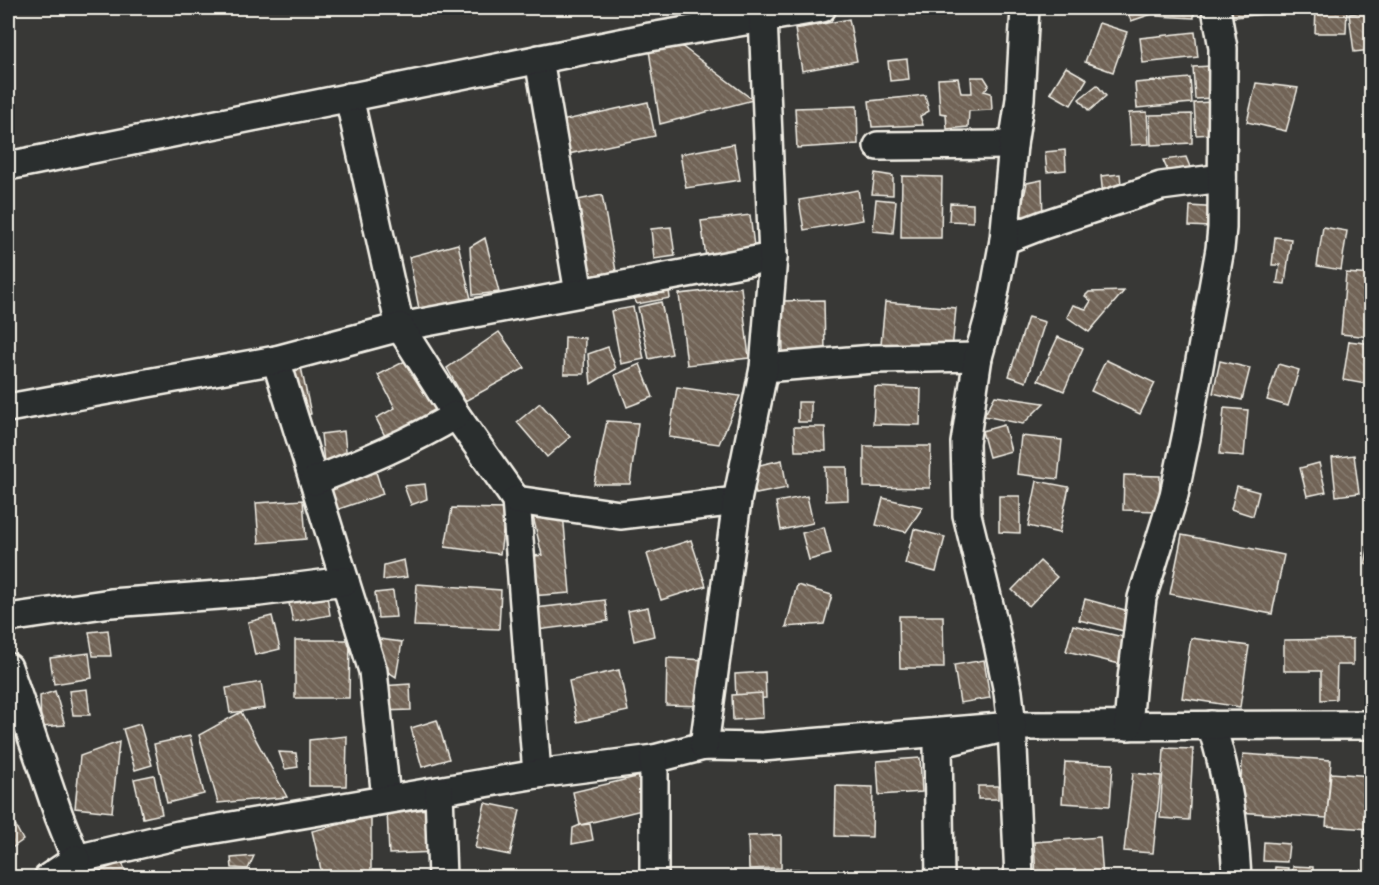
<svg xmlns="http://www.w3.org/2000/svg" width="1379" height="885" viewBox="0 0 1379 885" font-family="'Shantell Sans',sans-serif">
  <defs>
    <pattern id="building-back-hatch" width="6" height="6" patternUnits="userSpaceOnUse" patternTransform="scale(1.5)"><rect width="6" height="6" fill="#716457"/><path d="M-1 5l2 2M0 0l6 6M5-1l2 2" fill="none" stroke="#867b6f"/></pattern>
  </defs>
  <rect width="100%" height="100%" fill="#383836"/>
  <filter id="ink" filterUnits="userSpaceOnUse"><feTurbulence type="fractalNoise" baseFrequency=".0167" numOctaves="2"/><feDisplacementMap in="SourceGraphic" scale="12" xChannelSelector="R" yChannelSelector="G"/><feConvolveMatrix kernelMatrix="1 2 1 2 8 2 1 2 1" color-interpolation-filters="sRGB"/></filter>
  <g filter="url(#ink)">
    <g fill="url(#building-back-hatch)" stroke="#f4f1e8" stroke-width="1.5">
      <polygon points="1126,8 1151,8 1152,14 1131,21"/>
      <polygon points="1158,8 1194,8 1194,18 1157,16"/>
      <polygon points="1225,8 1285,8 1285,12 1226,18"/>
      <polygon points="1316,8 1347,8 1346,33 1315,33"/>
      <polygon points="1365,11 1371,50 1354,52 1349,14"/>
      <polygon points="849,19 857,61 802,71 795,29"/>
      <polygon points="1099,23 1127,32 1113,72 1085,62"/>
      <polygon points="1195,32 1198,57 1143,63 1140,38"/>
      <polygon points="680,45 753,100 660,124 649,50"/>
      <polygon points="907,59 909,79 890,81 888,61"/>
      <polygon points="1211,66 1213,98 1195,99 1193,67"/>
      <polygon points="1066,67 1087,79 1071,105 1050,93"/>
      <polygon points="971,77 984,77 989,85 984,91 991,93 992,110 969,111 968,127 947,129 946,114 940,113 938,79 958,78 961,93 972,93"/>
      <polygon points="1190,78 1192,103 1137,108 1135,83"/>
      <polygon points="1256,83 1298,88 1286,131 1247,122"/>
      <polygon points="1097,85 1106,96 1089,111 1079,99"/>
      <polygon points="925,95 929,111 920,116 923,125 872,127 869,101"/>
      <polygon points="648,102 655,136 568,154 561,121"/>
      <polygon points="1212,102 1213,134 1196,135 1194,103"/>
      <polygon points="857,106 858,144 797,148 795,108"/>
      <polygon points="1147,112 1149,144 1131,145 1129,113"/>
      <polygon points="1192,114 1192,143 1151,145 1150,115"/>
      <polygon points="734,144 740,180 686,188 680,154"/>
      <polygon points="1065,150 1066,170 1047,172 1045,152"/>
      <polygon points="1186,157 1190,167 1170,176 1163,160"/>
      <polygon points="875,173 893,176 893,195 872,194"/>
      <polygon points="1120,174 1122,195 1103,197 1101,176"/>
      <polygon points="902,176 942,177 941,238 901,238"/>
      <polygon points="1042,180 1043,223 1020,215 1027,183"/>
      <polygon points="858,190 863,220 804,230 799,200"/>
      <polygon points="602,195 616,271 587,277 573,201"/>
      <polygon points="876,199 896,201 893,233 873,231"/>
      <polygon points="950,203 973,204 973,222 949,221"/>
      <polygon points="1190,206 1220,208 1210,227 1189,226"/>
      <polygon points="750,215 755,254 706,257 701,221"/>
      <polygon points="671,227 675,256 654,259 651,229"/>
      <polygon points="1323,227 1347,231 1341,270 1317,266"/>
      <polygon points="1275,237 1291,239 1285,284 1277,283 1280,265 1272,265"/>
      <polygon points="485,238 499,292 473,295 470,247"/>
      <polygon points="458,244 472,303 420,314 409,257"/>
      <polygon points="1346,273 1372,275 1371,337 1341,334"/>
      <polygon points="668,284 670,298 637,304 630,290"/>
      <polygon points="741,287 749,358 687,365 679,294"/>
      <polygon points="1124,291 1089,332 1067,317 1073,305 1086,309 1091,301 1085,296 1089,292"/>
      <polygon points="824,300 825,353 783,354 782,301"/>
      <polygon points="661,302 672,354 649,359 638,307"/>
      <polygon points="885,302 956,308 952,350 881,344"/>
      <polygon points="633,307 644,359 621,364 611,311"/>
      <polygon points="1028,317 1045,322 1026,382 1009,376"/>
      <polygon points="499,332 525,368 465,401 447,368"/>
      <polygon points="565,337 585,338 584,374 564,374"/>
      <polygon points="1058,337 1083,348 1064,391 1038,380"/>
      <polygon points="1349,341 1372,344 1372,385 1343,380"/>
      <polygon points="608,347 616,369 591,384 588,354"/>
      <polygon points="411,358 439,413 387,440 376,418 395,408 378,375"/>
      <polygon points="1106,360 1155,383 1140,414 1091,391"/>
      <polygon points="1220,361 1250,368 1242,400 1213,393"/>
      <polygon points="640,364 653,397 627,407 615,375"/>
      <polygon points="1278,364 1299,370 1288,406 1267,400"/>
      <polygon points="301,367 311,414 295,418 285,371"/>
      <polygon points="677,387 740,396 719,444 669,437"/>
      <polygon points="875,387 921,389 920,425 873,424"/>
      <polygon points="995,396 1044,403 1023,424 984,416"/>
      <rect x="798" y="402" width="13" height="20"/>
      <polygon points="540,403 570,437 547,457 517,422"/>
      <polygon points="1224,408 1248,410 1244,456 1220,454"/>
      <polygon points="607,421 638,423 630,484 594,484"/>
      <polygon points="1004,425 1011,451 989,457 982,431"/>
      <polygon points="794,427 825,427 826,451 795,451"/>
      <polygon points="344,431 347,460 324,462 321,434"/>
      <polygon points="1021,436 1062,440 1058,479 1017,474"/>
      <polygon points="864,446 931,446 930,488 864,487"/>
      <polygon points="1354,455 1359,493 1336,496 1332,458"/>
      <polygon points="782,460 787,488 756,494 750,467"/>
      <polygon points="1319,463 1326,492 1307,496 1300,468"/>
      <polygon points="374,466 383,494 333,511 325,480"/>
      <polygon points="825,467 847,467 848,500 826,501"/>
      <polygon points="1124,475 1160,476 1159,511 1123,510"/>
      <polygon points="1037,481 1069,487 1059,533 1028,526"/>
      <polygon points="425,484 427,499 411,505 404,486"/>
      <polygon points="1237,486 1259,492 1253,516 1231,509"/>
      <polygon points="807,496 813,523 781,530 776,502"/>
      <polygon points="999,496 1020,496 1020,533 999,532"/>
      <polygon points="883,498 923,507 906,532 876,525"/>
      <polygon points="303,500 306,539 259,543 256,503"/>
      <polygon points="452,508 506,509 500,554 445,547"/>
      <polygon points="532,512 563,513 570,593 530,596 527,557 542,555"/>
      <polygon points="824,527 831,554 809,560 802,533"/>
      <polygon points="914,529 945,537 936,572 905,564"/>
      <polygon points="1372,531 1372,566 1365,564"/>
      <polygon points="1182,535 1284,555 1272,614 1170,594"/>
      <polygon points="691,540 706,586 661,600 647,554"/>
      <polygon points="404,560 407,577 383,580 384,565"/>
      <polygon points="1040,561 1057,577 1029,606 1012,590"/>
      <polygon points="417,584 501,590 499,629 414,626"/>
      <polygon points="797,585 832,595 824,624 786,627"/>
      <polygon points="393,591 396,617 378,618 375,593"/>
      <polygon points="327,596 330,615 293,622 289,603"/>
      <polygon points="1085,599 1129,611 1124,631 1079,620"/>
      <polygon points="605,600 608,621 529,631 527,609"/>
      <polygon points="648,607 654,636 634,641 628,611"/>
      <polygon points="272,616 280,649 255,655 248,622"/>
      <polygon points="899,616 943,616 944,668 900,668"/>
      <polygon points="1073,625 1127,638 1120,664 1066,651"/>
      <polygon points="108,630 111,656 93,656 89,632"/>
      <polygon points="1191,638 1249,646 1240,707 1182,698"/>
      <polygon points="379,639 402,642 396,677 376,664"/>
      <polygon points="1353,639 1353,665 1337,665 1336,699 1321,700 1321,671 1284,671 1284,640"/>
      <polygon points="295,640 350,640 349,698 295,698"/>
      <polygon points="89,653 92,678 54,684 50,658"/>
      <polygon points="667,658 708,660 706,706 666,705"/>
      <polygon points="984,660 990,698 960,703 954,665"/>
      <polygon points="619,670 628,711 577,722 569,681"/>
      <polygon points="765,672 766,698 736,700 735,674"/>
      <polygon points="261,682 265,708 230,713 226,688"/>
      <polygon points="410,684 411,710 381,711 380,686"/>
      <polygon points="87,689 90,715 73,715 69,691"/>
      <polygon points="55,691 65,725 41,727 40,696"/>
      <polygon points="762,693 763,718 733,720 732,695"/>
      <polygon points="241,712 287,797 218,803 199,735"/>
      <polygon points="437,720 449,759 422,767 411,728"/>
      <polygon points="140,724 152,765 135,770 123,729"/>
      <polygon points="190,736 204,794 167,803 154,744"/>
      <polygon points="347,736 346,786 309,786 309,740"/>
      <polygon points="119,742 112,812 75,808 80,756"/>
      <polygon points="1164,748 1193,749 1189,820 1160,818"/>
      <polygon points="279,752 296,753 298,767 285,769"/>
      <polygon points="1243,754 1331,760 1327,818 1238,812"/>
      <polygon points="920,758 922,792 879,795 877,761"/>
      <polygon points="1065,762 1113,764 1110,806 1062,803"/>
      <polygon points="1133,773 1161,776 1153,853 1124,851"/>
      <polygon points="1331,773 1372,776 1369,829 1326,826"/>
      <polygon points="649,774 646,809 580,825 573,792"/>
      <polygon points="154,775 162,814 143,818 134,779"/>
      <polygon points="836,786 873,787 872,837 835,836"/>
      <rect x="978" y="786" width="20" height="13"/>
      <polygon points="485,803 520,810 510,855 475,848"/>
      <polygon points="434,809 436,852 389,854 387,811"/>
      <polygon points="371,817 371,874 322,874 312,831"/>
      <polygon points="590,824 593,840 572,844 573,828 580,825"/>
      <polygon points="15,825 23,840 9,850 13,874 8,873 8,828"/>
      <polygon points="781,835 781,868 749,869 748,836"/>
      <polygon points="1100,837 1103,878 1036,878 1034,842"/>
      <polygon points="1264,842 1289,844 1287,862 1263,861"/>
      <polygon points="254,856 248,869 232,868 231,858"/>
      <polygon points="122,862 128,878 83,878"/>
      <polygon points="1293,866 1313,867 1313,878 1292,878"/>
      <polygon points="1275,867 1288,868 1287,878 1274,878"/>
      <polygon points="786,869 799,869 800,878 786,878"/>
      <polygon points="1147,874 1179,878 1147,878"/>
      <rect x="955" y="876" width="44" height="2"/>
    </g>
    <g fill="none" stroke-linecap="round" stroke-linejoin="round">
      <defs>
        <g id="street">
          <polyline points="539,59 579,293"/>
          <polyline points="349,97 400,327 773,257"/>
          <polyline points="878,146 1013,145"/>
          <polyline points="8,166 650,37 822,8"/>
          <polyline points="1004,240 1043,225 1161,186 1222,178"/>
          <polyline points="276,360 373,671 386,799"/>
          <polyline points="764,368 874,359 978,357"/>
          <polyline points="8,408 276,360 400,327 456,415 516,500 537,774"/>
          <path d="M314,481C363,462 411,442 456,415"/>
          <polyline points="516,500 620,515 737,501"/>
          <polyline points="8,618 111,603 259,592 345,581"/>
          <polyline points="8,667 59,816 76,859 179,835 537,774 654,759 704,746 762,747 1012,726 938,744 940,878"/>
          <path d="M1211,725C1228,774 1234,826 1237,878"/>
          <polyline points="1012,726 1372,725"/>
          <polyline points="1128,726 1132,679 1142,598 1174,495 1187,433 1220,249 1222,228 1223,48 1216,8"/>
          <polyline points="704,746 737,501 764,368 773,257 763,17"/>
          <polyline points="654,759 654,878"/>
          <polyline points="439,791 442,878"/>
          <polyline points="48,878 76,859"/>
          <polyline points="1019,878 1012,726 1008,692 994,625 967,515 965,443 978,357 991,311 1004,240 1013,145 1020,99 1025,8"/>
        </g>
      </defs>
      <use href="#street" stroke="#f4f1e8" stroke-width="32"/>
      <use href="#street" stroke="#2a2d2e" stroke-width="27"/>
    </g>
  </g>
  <rect width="1379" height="885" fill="none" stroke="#2a2d2e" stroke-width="30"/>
  <rect x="15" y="15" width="1349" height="855" fill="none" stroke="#f4f1e8" stroke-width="2" filter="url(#ink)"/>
</svg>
